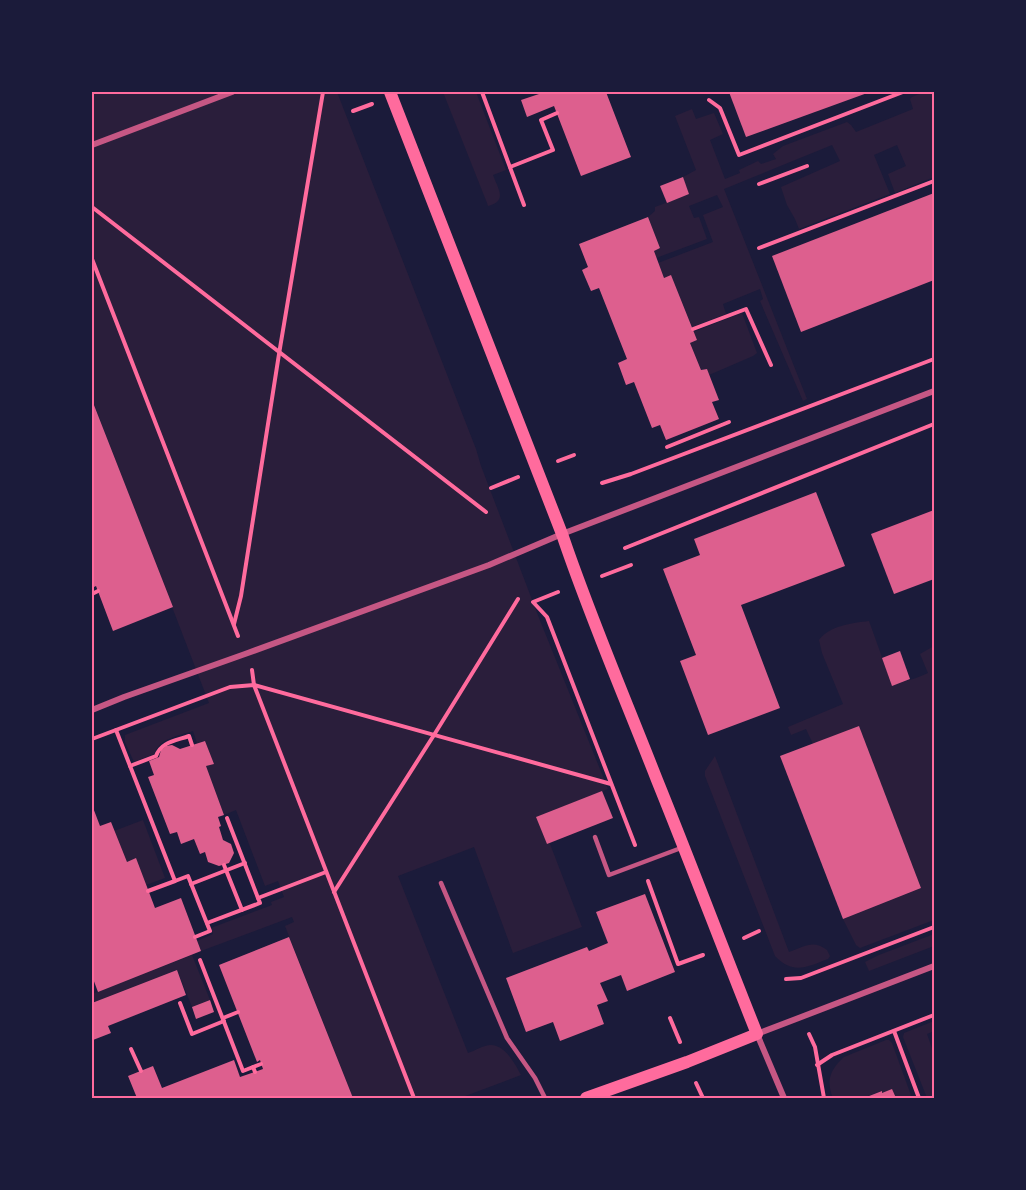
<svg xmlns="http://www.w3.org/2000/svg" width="1026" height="1190" viewBox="0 0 1026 1190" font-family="'Nunito Sans',sans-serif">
  <rect width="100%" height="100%" fill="#1b1b3a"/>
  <g fill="#2a1e3b">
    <path d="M92,92H337L476,449L481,466L539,618L608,789L537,817L547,844L550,843V844L582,927L513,953L474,847L398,876L468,1053C475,1051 483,1045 491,1045C505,1045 516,1065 521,1075L460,1098H353L285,926L294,922L292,917L201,951L197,941L213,934L211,928L272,905L271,902L284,897L278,881L265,886L236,810L224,815L206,766L213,763L205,741L197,743L193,731C178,736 160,738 154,754L134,762L125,742V735L209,703L92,399Z"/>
    <path d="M443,92H476L506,170L493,175C498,189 508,201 488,206L487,203Z"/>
    <polygon points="924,92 934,92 934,177 895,193 888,174 906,166 897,145 874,155 890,194 799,229 795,219 787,205 781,187 840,161 832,145 724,189 807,399 803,401 760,301 763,299 760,289 723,304 726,314 692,327 671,276 664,278 658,263 713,242 703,215 723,207 717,195 689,206 694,218 699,217 707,239 656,258 654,251 660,248 648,217 655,211 655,207 689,194 683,177 696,170 675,116 692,109 696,119 714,113 723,134 710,140 725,179 740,173 739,170 758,161 761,164 776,159 773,154 783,146 847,122 851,125 856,132 913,109 910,99 912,97"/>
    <polygon points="742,313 757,353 753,356 709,375 707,369 701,370 690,343 697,340 693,332"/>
    <path d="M869,621L892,685C905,681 916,679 928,673L920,654L934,646V920L860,948L856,945L843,919L921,888L859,726L813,744L806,729L791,735L788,727L843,704L822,653L819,640C829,626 852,623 869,621Z"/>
    <path d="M715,756L789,952C804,947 813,939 827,950L830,956L828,959C807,967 793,975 775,956L705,776V771Z"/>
    <polygon points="143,820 165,878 146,885 127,862 114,831"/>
    <polygon points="934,934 934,946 869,971 865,962 879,955"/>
    <polygon points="192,955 210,1000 192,1007 177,970 92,1003 92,994"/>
    <polygon points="934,1021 934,1031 927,1034 934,1054 934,1098 927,1098 903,1037 904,1033"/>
    <path d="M886,1040H889L892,1043L912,1098H896L892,1090L882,1093L881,1091L863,1098H833C826,1080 830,1070 844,1057Z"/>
  </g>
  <g fill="#dd5f8e">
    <polygon points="545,92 606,92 631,157 581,176 554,106 527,117 521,100"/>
    <polygon points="729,92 870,92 746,137"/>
    <polygon points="683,177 689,194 667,203 660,186"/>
    <polygon points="934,193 934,280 801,332 772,256"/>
    <polygon points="648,217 660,248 654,251 664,278 671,275 697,340 690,343 701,370 707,369 719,400 712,402 719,419 666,440 660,425 652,428 634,382 626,385 618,363 627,359 599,288 591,291 582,270 588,267 579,244"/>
    <polygon points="92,400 173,607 113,631 96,586 92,588"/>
    <polygon points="816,492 845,566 741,605 780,708 708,735 680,661 696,655 663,569 700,555 694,539"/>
    <polygon points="934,510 934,579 894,594 871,534"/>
    <polygon points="900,651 910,679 892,686 882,658"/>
    <polygon points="859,726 921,888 843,919 780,756"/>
    <polygon points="205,741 214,764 206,766 224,815 218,817 221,826 219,827 223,840 231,844 234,853 229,863 219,866 208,862 205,852 200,854 194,839 181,844 177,832 170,834 148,777 154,775 149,761 159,757 161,750 166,746 172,745 180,749"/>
    <polygon points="602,791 613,818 547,844 536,817"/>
    <polygon points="92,805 100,826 111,822 127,862 136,858 155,908 181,898 201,951 98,992 92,976"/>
    <polygon points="645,894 675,972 627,991 621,975 600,983 608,1001 597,1005 604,1024 560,1041 553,1022 526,1032 506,978 587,947 589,951 608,943 596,912"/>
    <polygon points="289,937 353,1098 137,1098 128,1076 153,1066 162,1088 234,1060 240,1077 263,1069 260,1060 257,1062 219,965"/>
    <polygon points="177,970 186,995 108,1026 111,1033 93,1040 92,1035 92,1003"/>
    <polygon points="210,1000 214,1012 196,1019 192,1007"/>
    <polygon points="892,1089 896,1098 864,1098 882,1091 882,1093"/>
  </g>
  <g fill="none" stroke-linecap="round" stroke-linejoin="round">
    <g stroke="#ff6b9d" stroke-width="4">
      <polyline points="482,92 524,205"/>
      <polyline points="709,100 720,108 739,155 903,92"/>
      <polyline points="353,111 372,104"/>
      <polyline points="510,167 553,150 541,120 557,113"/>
      <polyline points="759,184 807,166"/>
      <polyline points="92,207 486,512"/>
      <polyline points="759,248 934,181"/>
      <polyline points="92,259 238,636"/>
      <polyline points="693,329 746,309 771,365"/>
      <polyline points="667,447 729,422"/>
      <polyline points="558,461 574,455"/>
      <polyline points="602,483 631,474 934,359"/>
      <polyline points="491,488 518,477"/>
      <polyline points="625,548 934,424"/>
      <polyline points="602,576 631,565"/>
      <polyline points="558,592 533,602 547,617 635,845"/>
      <polyline points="92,594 98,591"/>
      <polyline points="234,624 241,596 279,354 323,92"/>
      <polyline points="252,670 254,685 414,1098"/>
      <polyline points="116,730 175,881 188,876 210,931 195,937"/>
      <polyline points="92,739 230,687 254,685 611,784"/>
      <path d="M130,766L156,756C161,742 175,741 189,736L192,745"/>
      <polyline points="227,818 258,898"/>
      <polyline points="224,865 242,910"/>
      <polyline points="648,881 678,964 703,955"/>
      <polyline points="191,884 245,863"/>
      <polyline points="148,891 175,881"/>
      <polyline points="334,892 434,735 518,599"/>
      <polyline points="207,923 260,903 258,898 326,872"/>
      <polyline points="744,938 759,931"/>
      <polyline points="200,960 243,1071 253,1067 255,1072"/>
      <polyline points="786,979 801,978 934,927"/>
      <polyline points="180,1003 192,1034 224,1021"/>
      <polyline points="223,1018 238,1012"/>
      <polyline points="670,1018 680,1042"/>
      <polyline points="894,1031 919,1098"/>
      <polyline points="809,1034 815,1047 824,1098"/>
      <polyline points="131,1049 141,1071"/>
      <polyline points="817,1065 832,1055 934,1015"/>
      <polyline points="253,1067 261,1064"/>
      <polyline points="696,1083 703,1098"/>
    </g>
    <g stroke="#c65784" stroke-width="4.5">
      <polyline points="595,837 609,875 681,848"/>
      <polyline points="441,883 507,1038 535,1078 545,1098"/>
    </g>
    <g stroke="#c65784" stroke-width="6">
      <polyline points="92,145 232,92"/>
      <polyline points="92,710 124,697 245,654 489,565 562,534 934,391"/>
      <polyline points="784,1098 757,1034 934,966"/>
    </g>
    <path stroke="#ff6b9d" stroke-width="12" d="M390,92L562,534C590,617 625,698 657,780C691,864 723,949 757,1034L687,1062L586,1098"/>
  </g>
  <rect width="1026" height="1190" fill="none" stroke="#1b1b3a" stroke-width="186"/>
  <rect x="93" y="93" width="840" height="1004" fill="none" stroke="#ff6b9d" stroke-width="2"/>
</svg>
